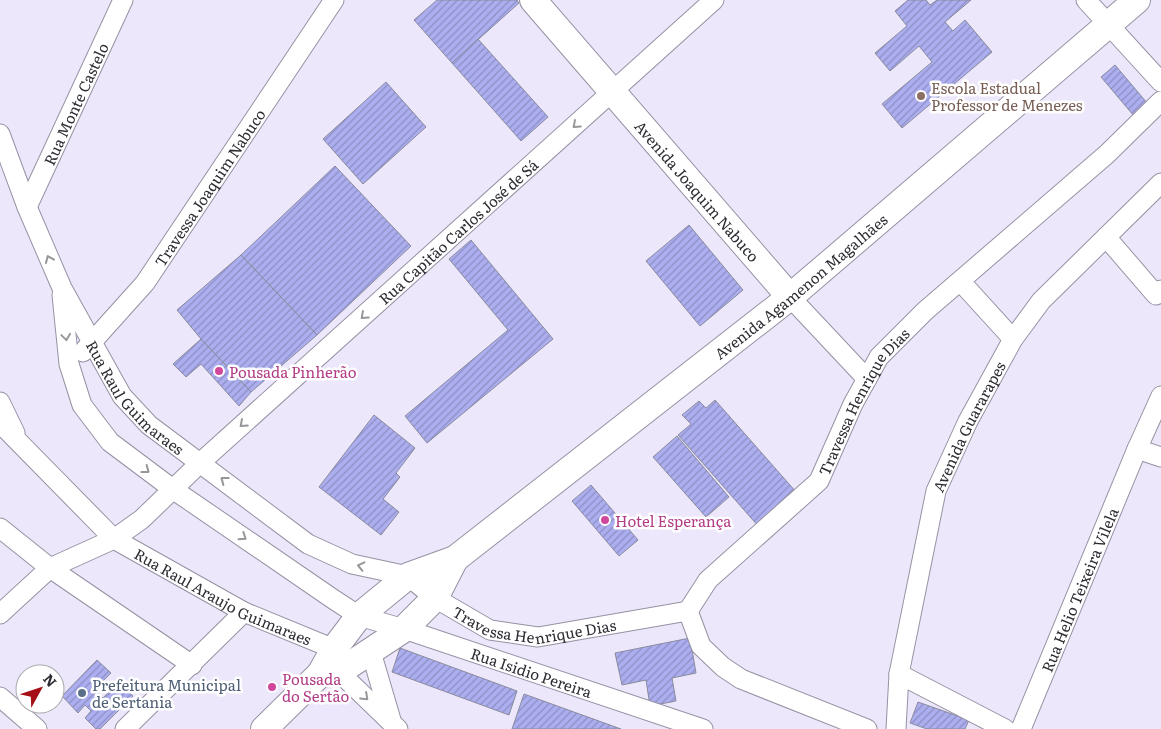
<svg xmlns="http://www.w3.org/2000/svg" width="1161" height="729" viewBox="0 0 1161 729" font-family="Literata,serif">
  <defs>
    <pattern id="building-hatch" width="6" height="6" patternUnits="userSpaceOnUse" patternTransform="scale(1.25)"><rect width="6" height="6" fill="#acaef0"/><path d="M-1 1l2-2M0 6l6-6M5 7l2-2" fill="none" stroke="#8c8ec3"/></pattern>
  </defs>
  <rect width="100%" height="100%" fill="#ede7fb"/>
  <g fill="url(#building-hatch)" stroke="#8a8b9d">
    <polygon points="437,0 517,0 519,3 452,63 414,20"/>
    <polygon points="908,0 926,0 930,5 937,0 971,0 945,22 953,31 965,20 992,52 902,128 882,104 932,62 919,46 890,71 875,53 907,26 895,11"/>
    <polygon points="478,39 548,117 521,141 452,63"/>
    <polygon points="1115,65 1148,104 1134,116 1101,77"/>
    <polygon points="386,82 426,127 363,184 323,139"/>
    <polygon points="335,166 411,246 317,335 241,255"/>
    <polygon points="689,225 743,290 700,326 646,261"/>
    <polygon points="471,240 553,339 427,443 405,416 508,330 449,259"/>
    <polygon points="241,255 317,335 251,392 201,339 177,310"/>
    <polygon points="201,339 251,392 239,406 201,364 186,377 173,364"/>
    <polygon points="715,400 797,493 759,527 678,435 691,424 682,415 699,401 706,408"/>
    <polygon points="374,415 415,448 396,473 400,477 383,499 399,512 381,535 319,487"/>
    <polygon points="677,436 729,497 706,517 653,457"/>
    <polygon points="591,485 638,540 619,556 572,501"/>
    <polygon points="690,638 696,673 672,678 676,701 650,706 646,680 622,685 615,653"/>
    <polygon points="400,648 517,691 509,715 392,672"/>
    <polygon points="97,660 111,673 95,689 103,698 118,682 133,696 100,729 96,729 85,718 91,711 85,705 78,713 62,696"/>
    <polygon points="524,694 621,729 512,729"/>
    <polygon points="918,702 969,720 965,729 927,729 910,723"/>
  </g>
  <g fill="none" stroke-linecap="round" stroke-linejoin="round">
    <defs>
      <g id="minor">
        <polyline points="1086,0 1161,82"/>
        <path id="s1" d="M0,134L27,207L62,288L122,396L149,425L308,544L352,564L408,576L435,598L490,630L538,637L688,611L708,580L819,481L853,404L879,357L925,311L1107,154L1161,101"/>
        <path id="s2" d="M27,207L123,0"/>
        <polyline points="1106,237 1156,295 1161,290"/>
        <polyline points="961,282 1013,339"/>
        <path id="s3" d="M62,295L69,364L82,405L110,442L174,490L333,599L359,616L404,629L703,729"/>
        <polyline points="790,297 867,379"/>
        <path id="s4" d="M83,352L145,283L334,0"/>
        <polyline points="0,402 15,433"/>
        <path id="s5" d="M0,423L114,539L244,612L334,649"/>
        <polyline points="1137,449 1161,457"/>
        <polyline points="0,528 50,568 192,665"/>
        <polyline points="688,611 701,646 723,667 741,679 867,729"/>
        <path id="s6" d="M0,614L50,568L114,539L142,519L201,462L714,0"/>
        <polyline points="371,652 391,720"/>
        <polyline points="339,672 398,729"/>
        <polyline points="899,674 1005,729"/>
        <polyline points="0,697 37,729"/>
        <polyline points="125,729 244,612"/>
        <path id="s7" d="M896,729L899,674L936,491L968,421L1013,339L1041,301L1161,183"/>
        <path id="s8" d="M1021,729L1137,449L1161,396"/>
      </g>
      <g id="secondary">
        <path id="s9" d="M533,0L790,297"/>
        <polyline points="320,674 339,672 404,629 435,598 455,559"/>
        <path id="s10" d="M264,729L320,674L334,649L359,616L408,576L455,559L790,297L1137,0"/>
      </g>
    </defs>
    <use href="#minor" stroke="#9791a3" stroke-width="21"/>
    <use href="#secondary" stroke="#9791a3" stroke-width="28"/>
    <use href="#minor" stroke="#fff" stroke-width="19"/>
    <use href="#secondary" stroke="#fff" stroke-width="26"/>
  </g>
  <defs><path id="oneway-chevron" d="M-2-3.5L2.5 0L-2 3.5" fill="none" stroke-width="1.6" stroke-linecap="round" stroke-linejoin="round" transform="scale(1.25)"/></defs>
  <g stroke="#97969a">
    <use href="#oneway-chevron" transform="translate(576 125) rotate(138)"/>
    <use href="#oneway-chevron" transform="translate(49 259) rotate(-113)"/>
    <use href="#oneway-chevron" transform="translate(364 316) rotate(138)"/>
    <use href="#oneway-chevron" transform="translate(66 337) rotate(82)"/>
    <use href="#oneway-chevron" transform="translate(243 424) rotate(138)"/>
    <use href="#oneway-chevron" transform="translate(146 470) rotate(37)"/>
    <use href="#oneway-chevron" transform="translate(224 480) rotate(-143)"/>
    <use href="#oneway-chevron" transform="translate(243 537) rotate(34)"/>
    <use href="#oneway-chevron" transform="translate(361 566) rotate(-167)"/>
    <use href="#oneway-chevron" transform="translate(365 697) rotate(43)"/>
  </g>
  <circle fill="#8d6e63" stroke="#fff" stroke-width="2" cx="921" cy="96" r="5"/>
  <g fill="#d1479c" stroke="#fff" stroke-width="2">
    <circle cx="219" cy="371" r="5"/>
    <circle cx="605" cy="520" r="5"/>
    <circle cx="272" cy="687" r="5"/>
  </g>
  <circle fill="#5c6f8a" stroke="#fff" stroke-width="2" cx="82" cy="693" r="5"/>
  <g text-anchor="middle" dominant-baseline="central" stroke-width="5" stroke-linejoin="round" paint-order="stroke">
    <g font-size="15" fill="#785e54" stroke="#fff" text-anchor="start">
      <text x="931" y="87">Escola Estadual<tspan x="931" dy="17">Professor de Menezes</tspan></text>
    </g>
    <g font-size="15" fill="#2f2c34" stroke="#fff">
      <text stroke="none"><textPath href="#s2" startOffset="114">Rua Monte Castelo</textPath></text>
      <text stroke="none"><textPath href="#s4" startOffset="208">Travessa Joaquim Nabuco</textPath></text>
      <text stroke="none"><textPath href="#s9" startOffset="252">Avenida Joaquim Nabuco</textPath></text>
      <text stroke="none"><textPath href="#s6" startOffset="600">Rua Capitão Carlos José de Sá</textPath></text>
      <text stroke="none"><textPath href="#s10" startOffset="702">Avenida Agamenon Magalhães</textPath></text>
      <text stroke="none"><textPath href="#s1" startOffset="299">Rua Raul Guimaraes</textPath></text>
      <text stroke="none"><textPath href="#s1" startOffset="1210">Travessa Henrique Dias</textPath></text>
      <text stroke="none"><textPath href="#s7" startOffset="314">Avenida Guararapes</textPath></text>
      <text stroke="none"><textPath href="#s8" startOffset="151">Rua Helio Teixeira Vilela</textPath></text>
      <text stroke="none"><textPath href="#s5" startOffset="286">Rua Raul Araujo Guimaraes</textPath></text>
      <text stroke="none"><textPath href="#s1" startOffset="775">Travessa Henrique Dias</textPath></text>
      <text stroke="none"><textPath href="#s3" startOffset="644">Rua Isidio Pereira</textPath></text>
    </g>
    <g font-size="15" fill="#b23c85" stroke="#fff" text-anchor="start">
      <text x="229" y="371">Pousada Pinherão</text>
      <text x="615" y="520">Hotel Esperança</text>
      <text x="282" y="678">Pousada<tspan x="282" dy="17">do Sertão</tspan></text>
    </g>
    <g font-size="15" fill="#4e5e75" stroke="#fff" text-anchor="start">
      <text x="92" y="684">Prefeitura Municipal<tspan x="92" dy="17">de Sertania</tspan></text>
    </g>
  </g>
  <g transform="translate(40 689) rotate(50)"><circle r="24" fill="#ffffff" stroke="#acabae"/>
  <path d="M0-4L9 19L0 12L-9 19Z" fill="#a50e15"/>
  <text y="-8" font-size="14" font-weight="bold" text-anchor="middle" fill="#2f2c34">N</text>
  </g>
</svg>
